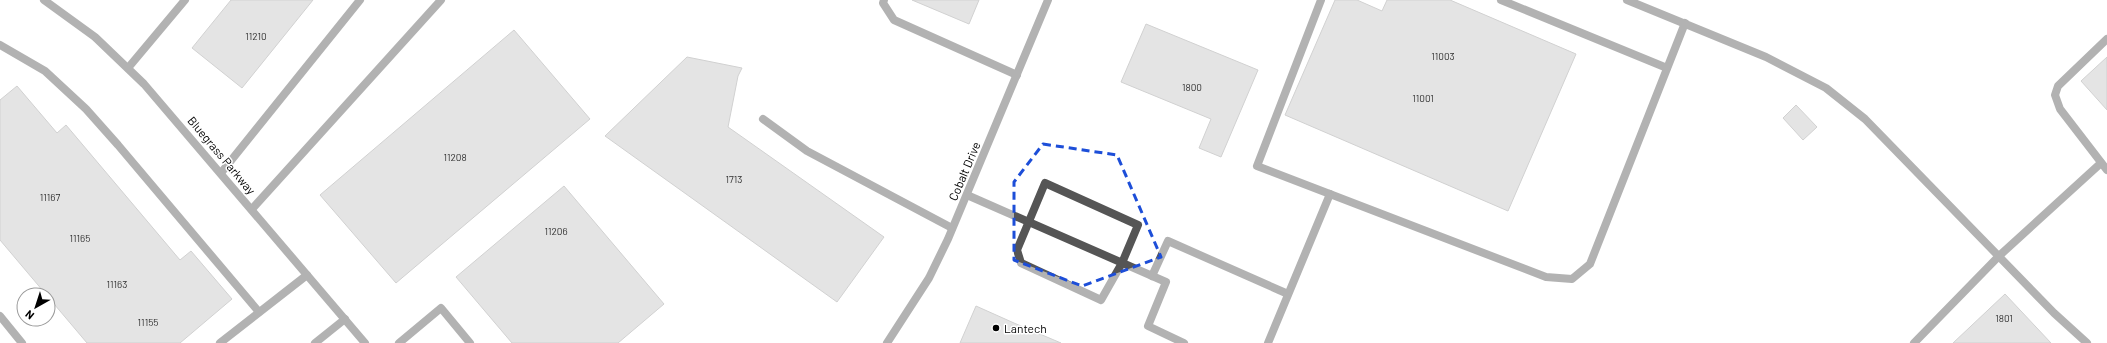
<svg xmlns="http://www.w3.org/2000/svg" width="2107" height="343" viewBox="0 0 2107 343" font-family="Barlow,sans-serif">
  <rect width="100%" height="100%" fill="#fff"/>
  <g fill="#c4c4c4" stroke="#999">
    <polygon points="231,0 313,0 242,88 192,48"/>
    <polygon points="912,0 979,0 969,24"/>
    <polygon points="1335,0 1357,0 1382,11 1387,0 1450,0 1576,54 1508,211 1285,115"/>
    <polygon points="1146,24 1258,70 1221,157 1199,148 1211,119 1121,82"/>
    <polygon points="514,30 590,119 396,283 320,195"/>
    <polygon points="687,57 742,68 738,76 728,127 884,237 837,302 605,136"/>
    <polygon points="2107,57 2107,110 2081,81"/>
    <polygon points="17,86 57,133 66,125 180,260 191,251 232,299 180,343 87,343 0,240 0,100"/>
    <polygon points="1796,105 1817,127 1803,140 1783,118"/>
    <polygon points="564,186 664,304 618,343 512,343 456,277"/>
    <polygon points="2005,294 2051,343 1953,343"/>
    <polygon points="976,306 1014,323 1061,343 960,343"/>
  </g>
  <g fill="none" stroke-linecap="round" stroke-linejoin="round">
    <g stroke="#555" stroke-width="8">
      <polyline points="884,0 883,3 894,20 1017,75"/>
      <polyline points="1321,0 1257,166 1546,277 1572,279 1590,264 1685,23"/>
      <polyline points="1501,0 1667,68"/>
      <polyline points="1627,0 1766,57 1826,88 1865,119 2054,313 2087,343"/>
      <polyline points="2107,39 2058,86 2055,95 2060,109 2107,170"/>
      <polyline points="0,45 45,71 86,109 118,145 259,312"/>
      <polyline points="128,68 185,0"/>
      <polyline points="763,119 807,151 952,228"/>
      <polyline points="221,173 360,0"/>
      <polygon points="1045,183 1138,225 1122,263 1101,300 1021,263 1017,250"/>
      <polyline points="967,195 1166,282 1148,326 1184,343"/>
      <polyline points="252,209 441,0"/>
      <polyline points="1152,276 1168,241 1288,294"/>
      <polyline points="0,316 22,343"/>
      <polyline points="220,343 307,275"/>
      <polyline points="315,343 345,319"/>
      <polyline points="399,343 441,308 470,343"/>
      <polyline points="1268,343 1330,194"/>
      <polyline points="1914,343 1999,256 2101,163"/>
    </g>
    <polyline stroke="#555" stroke-width="8" points="887,343 929,278 948,239 1048,0"/>
    <polyline stroke="#555" stroke-width="8" points="44,0 95,37 144,84 365,343"/>
  </g>
  <path d="M0 0H2107V343H0ZM1043,144L1117,155L1161,257L1082,286L1014,260V182Z" fill="#fff" fill-opacity=".55" fill-rule="evenodd"/>
  <path fill="none" stroke="#1d4ed8" stroke-width="3" stroke-dasharray="8 5" stroke-linejoin="round" d="M1043,144L1117,155L1161,257L1082,286L1014,260V182Z"/>
  <circle fill="#000" stroke="#fff" stroke-width="1.5" cx="996" cy="328" r="4"/>
  <g text-anchor="middle" dominant-baseline="central" stroke-width="3" stroke-linejoin="round" paint-order="stroke">
    <g font-size="10" fill="#313131">
      <text x="256" y="36">11210</text>
      <text x="1443" y="56">11003</text>
      <text x="1192" y="87">1800</text>
      <text x="1423" y="98">11001</text>
      <text x="455" y="157">11208</text>
      <text x="734" y="179">1713</text>
      <text x="50" y="197">11167</text>
      <text x="556" y="231">11206</text>
      <text x="80" y="238">11165</text>
      <text x="117" y="284">11163</text>
      <text x="2004" y="318">1801</text>
      <text x="148" y="322">11155</text>
    </g>
    <g font-size="12" fill="#000" stroke="#fff">
      <text transform="translate(222 155) rotate(50)">Bluegrass Parkway</text>
      <text transform="translate(964 171) rotate(-67)">Cobalt Drive</text>
    </g>
    <g font-size="12" fill="#000" stroke="#fff" text-anchor="start">
      <text x="1004" y="328">Lantech</text>
    </g>
  </g>
  <g transform="translate(36 307) rotate(219)"><circle r="19" fill="#ffffff" stroke="#999999"/>
  <path d="M0-3L7 15L0 10L-7 15Z" fill="#000000"/>
  <text y="-6" font-size="11" font-weight="bold" text-anchor="middle" fill="#000000">N</text>
  </g>
</svg>
